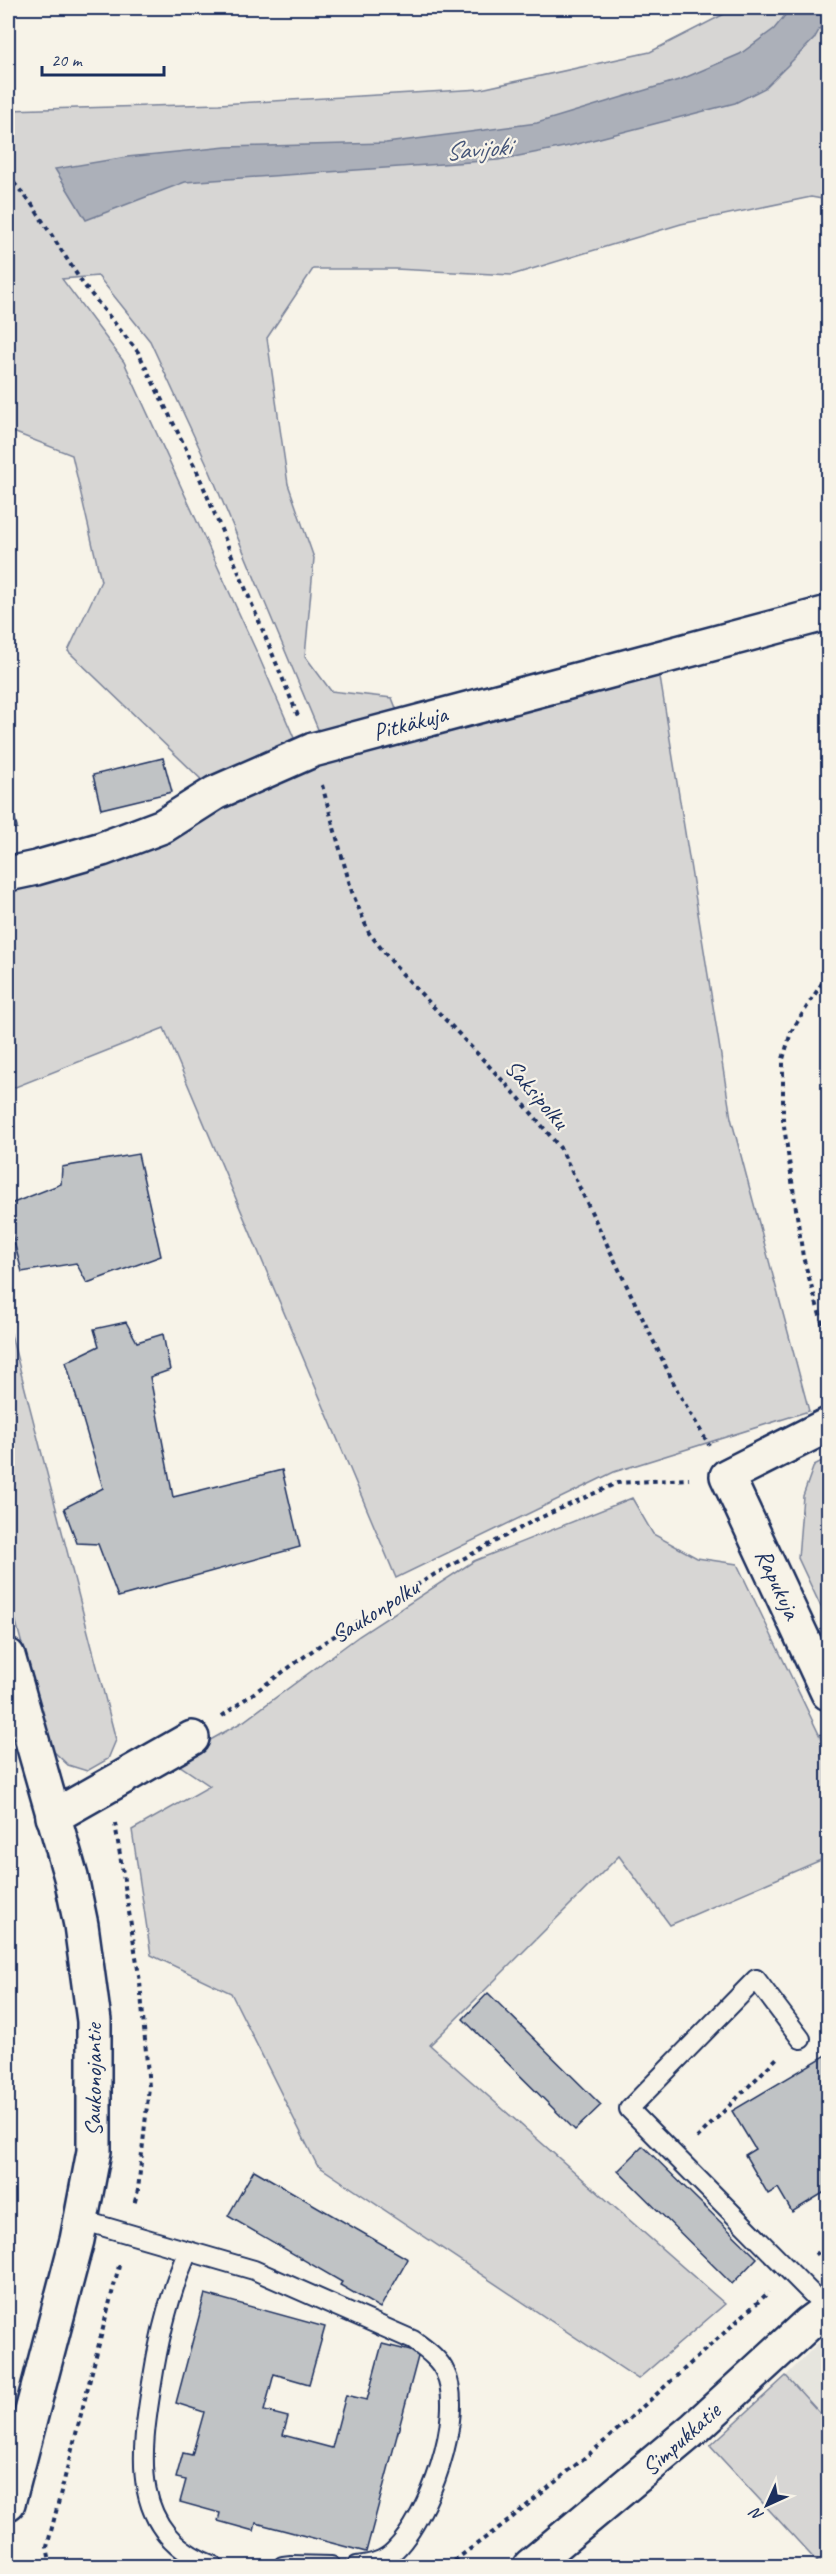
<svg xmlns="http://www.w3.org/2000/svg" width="836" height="2574" viewBox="0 0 836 2574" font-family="Caveat,sans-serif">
  <rect width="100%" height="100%" fill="#f7f3e8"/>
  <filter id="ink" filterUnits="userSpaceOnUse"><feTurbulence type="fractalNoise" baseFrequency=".0167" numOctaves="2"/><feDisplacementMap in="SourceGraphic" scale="12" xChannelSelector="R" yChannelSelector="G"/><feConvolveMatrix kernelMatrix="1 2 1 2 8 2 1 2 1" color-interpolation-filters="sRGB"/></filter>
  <g filter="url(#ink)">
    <polygon fill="#e6e5de" points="828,2336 828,2422 786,2376 816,2345"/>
    <g fill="#d7d6d4" stroke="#798299" stroke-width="1.5">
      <polygon points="736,8 828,8 828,200 811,197 681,224 512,275 395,269 313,269 267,338 288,484 314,558 305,656 331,691 392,698 398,713 320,734 206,462 150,341 98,276 62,279 124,362 259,657 294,738 206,784 68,651 101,581 72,455 8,430 8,110 219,104 481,89 650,52"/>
      <polygon points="659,671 731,1118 809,1411 614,1472 396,1578 164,1028 8,1090 8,889 207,816 289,775 356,750"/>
      <polygon points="8,1323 116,1740 108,1759 87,1771 68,1765 49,1747 8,1592"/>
      <polygon points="828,1458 828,1622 798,1558 803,1496 814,1465"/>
      <polygon points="632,1498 653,1534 697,1558 737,1564 828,1753 828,1857 670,1925 619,1856 430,2045 725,2304 638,2379 317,2165 231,1993 151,1955 132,1830 210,1786 173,1761 244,1721 359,1636 474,1561"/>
      <polygon points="786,2376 828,2422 828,2566 821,2566 710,2446"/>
    </g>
    <polygon fill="#acb0b9" stroke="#727c95" stroke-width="1.5" points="791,8 828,8 828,14 814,39 765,88 735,103 569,146 498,160 185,182 86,220 55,169 127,157 226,147 386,143 537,123 682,79 740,54 774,29"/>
    <g fill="#c0c3c5" stroke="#1b2f5e" stroke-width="1.5">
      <polygon points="163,758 172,792 101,809 93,775"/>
      <polygon points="8,788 17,828 8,830"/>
      <polygon points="138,1154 161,1256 87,1283 76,1263 22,1272 8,1219 8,1205 61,1184 62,1167"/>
      <polygon points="126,1322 137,1342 163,1334 170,1370 150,1377 173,1497 282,1470 300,1547 118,1597 98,1544 77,1543 64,1508 103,1488 66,1362 99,1346 94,1329"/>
      <polygon points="488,1993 601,2105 575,2130 463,2019"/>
      <polygon points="828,2054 828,2190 792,2212 778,2188 768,2194 745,2155 755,2149 732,2111"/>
      <polygon points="643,2146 757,2258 732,2284 618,2171"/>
      <polygon points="254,2170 408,2259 380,2308 340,2285 342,2282 228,2216"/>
      <polygon points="205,2294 325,2327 309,2384 274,2374 264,2411 288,2417 283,2435 332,2448 346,2395 367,2400 382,2344 419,2353 366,2552 256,2523 254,2531 218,2521 220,2513 180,2502 186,2480 176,2478 183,2453 192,2455 204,2412 176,2403"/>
    </g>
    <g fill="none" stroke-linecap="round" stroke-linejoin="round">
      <defs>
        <g id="service">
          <polyline points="801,2039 756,1979 629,2109 828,2310"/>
          <path d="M81,2220L254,2270L413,2340C425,2349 439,2358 445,2372C466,2415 428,2519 394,2551C384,2561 371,2564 357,2566"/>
          <path d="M188,2251C169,2294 159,2337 152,2383C140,2456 129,2534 214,2566"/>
          <polyline points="283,2566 291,2565 331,2566"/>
        </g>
        <g id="minor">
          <polyline points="8,874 36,868 102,849 163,826 215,793 313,750 828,613"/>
          <polyline points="828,1425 727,1476 828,1693"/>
          <polyline points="53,1817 192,1738"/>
        </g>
        <g id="tertiary">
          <polyline points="8,1656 71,1877 81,1925 94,2021 94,2151 77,2240 8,2503"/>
          <polyline points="530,2566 695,2428 809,2323 828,2309"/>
        </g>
      </defs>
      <use href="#service" stroke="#1b2f5e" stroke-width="22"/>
      <use href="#minor" stroke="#1b2f5e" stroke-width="38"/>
      <use href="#tertiary" stroke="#1b2f5e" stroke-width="38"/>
      <g stroke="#1b2f5e" stroke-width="4" stroke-dasharray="4.5 4.5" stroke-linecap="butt">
        <polyline points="8,176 31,203 83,284 138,352 197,471 298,716"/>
        <polyline points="322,785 352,892 369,933 396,967 519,1098 561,1149 678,1392 709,1445"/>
        <polyline points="822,983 791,1032 783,1059 783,1119 803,1257 828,1343"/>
        <polyline points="222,1716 323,1643 435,1574 533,1521 617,1483 689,1479"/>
        <polyline points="115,1823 140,1982 149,2087 138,2190 134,2205"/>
        <polyline points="697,2138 779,2056"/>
        <polyline points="815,2255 828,2245"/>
        <polyline points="51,2566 47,2547 120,2262"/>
        <polyline points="447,2566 508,2521 606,2440 769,2292"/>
      </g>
      <use href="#service" stroke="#f7f3e8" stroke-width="18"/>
      <use href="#minor" stroke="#f7f3e8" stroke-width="33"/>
      <use href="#tertiary" stroke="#f7f3e8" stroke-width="33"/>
    </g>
  </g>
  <g text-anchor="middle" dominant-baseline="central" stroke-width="4.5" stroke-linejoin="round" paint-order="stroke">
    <g font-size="24" fill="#1b2f5e" stroke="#f7f3e8">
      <text transform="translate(410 723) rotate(-15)">Pitkäkuja</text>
      <text transform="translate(537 1094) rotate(49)">Saksipolku</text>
      <text transform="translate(778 1584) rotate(65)">Rapukuja</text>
      <text transform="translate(375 1611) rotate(-32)">Saukonpolku</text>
      <text transform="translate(93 2080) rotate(-90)">Saukonojantie</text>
      <text transform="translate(681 2439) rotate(-42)">Simpukkatie</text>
    </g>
    <g font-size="26" font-style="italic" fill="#465679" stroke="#f7f3e8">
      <text transform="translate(478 149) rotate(-5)">Savijoki</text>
    </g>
  </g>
  <rect width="836" height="2574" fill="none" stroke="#f7f3e8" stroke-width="30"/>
  <rect x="15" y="15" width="806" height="2544" fill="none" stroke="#1b2f5e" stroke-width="2" filter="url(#ink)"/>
  <g transform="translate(767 2505) rotate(225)" stroke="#f7f3e8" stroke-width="4.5" paint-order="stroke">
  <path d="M0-4.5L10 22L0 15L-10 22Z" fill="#1b2f5e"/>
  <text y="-9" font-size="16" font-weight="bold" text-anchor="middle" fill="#1b2f5e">N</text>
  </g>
  <path d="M42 66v9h122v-9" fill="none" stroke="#1b2f5e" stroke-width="3"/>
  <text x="51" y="66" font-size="18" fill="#1b2f5e" stroke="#f7f3e8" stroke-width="4.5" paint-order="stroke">20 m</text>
</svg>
